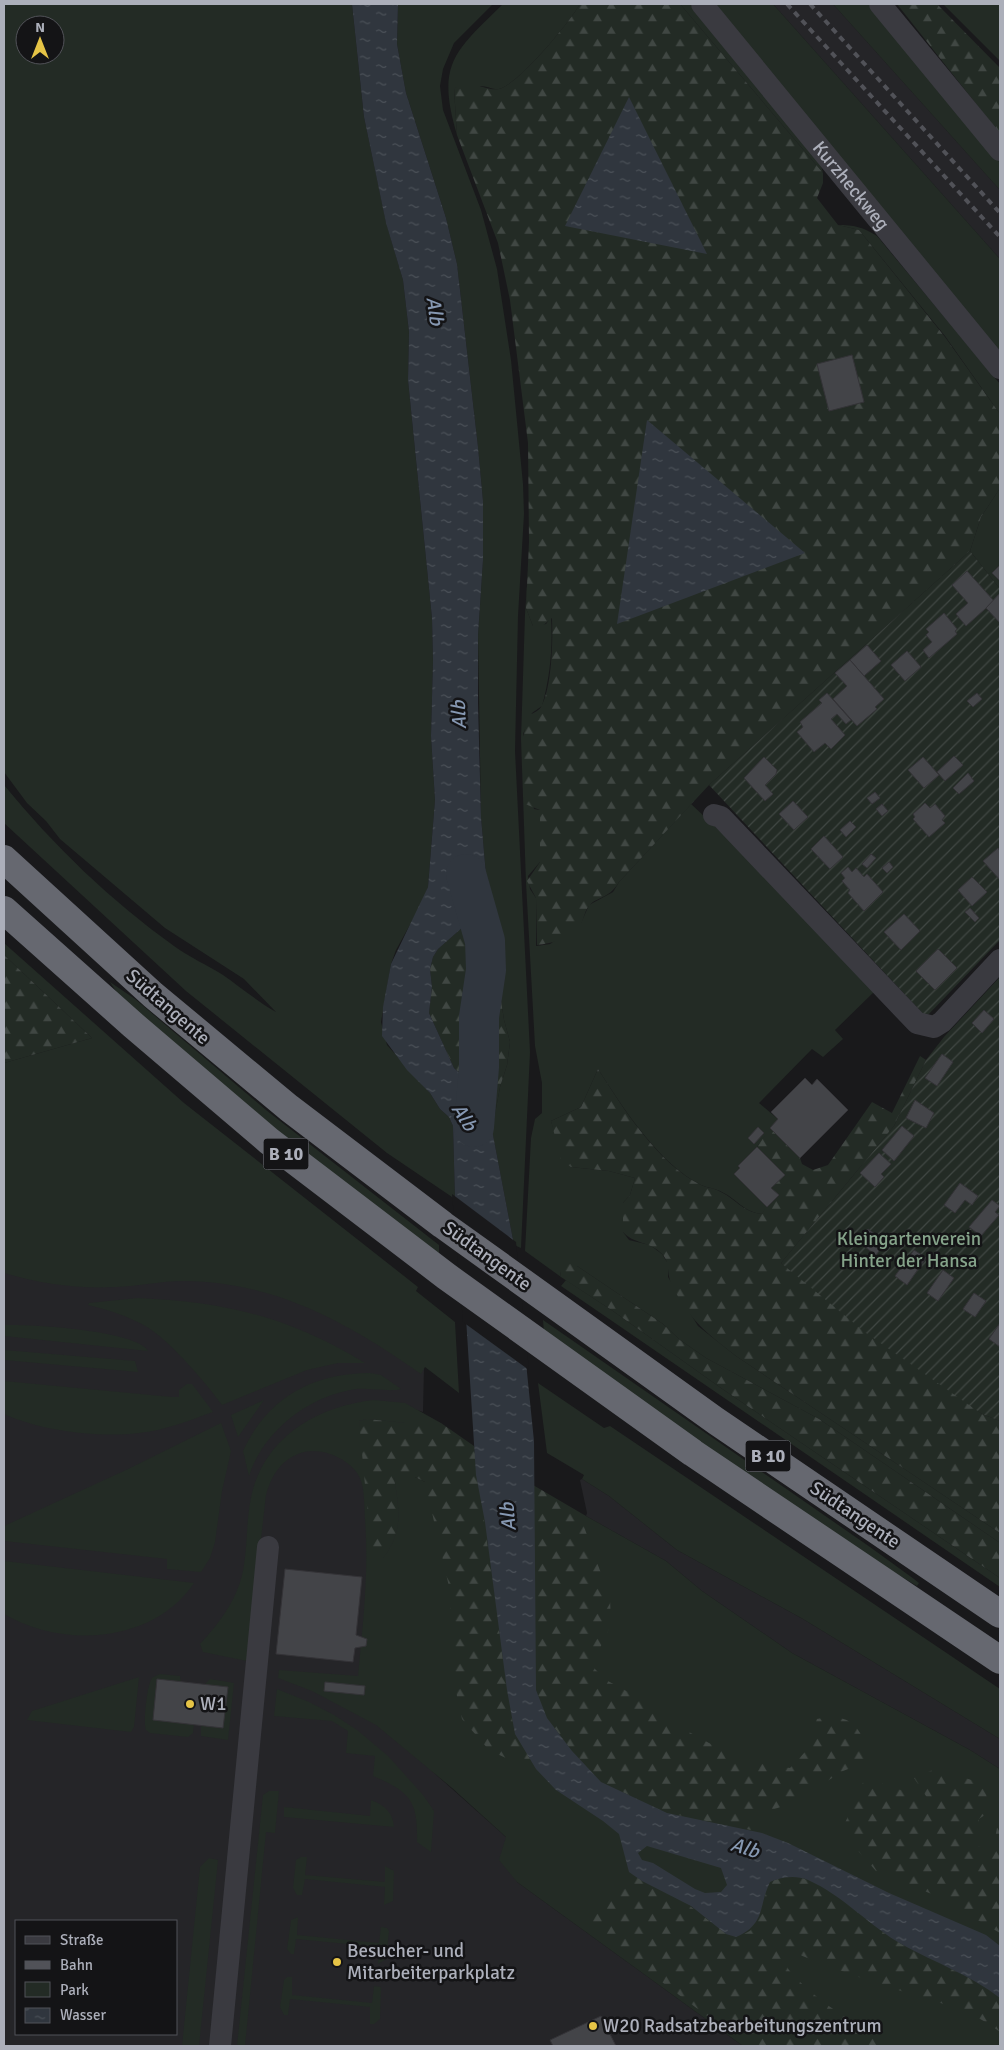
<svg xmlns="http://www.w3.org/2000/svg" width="1004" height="2050" viewBox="0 0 1004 2050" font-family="Signika,sans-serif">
  <defs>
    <pattern id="forest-firs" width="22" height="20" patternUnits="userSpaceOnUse" patternTransform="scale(1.25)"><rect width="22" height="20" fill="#232b25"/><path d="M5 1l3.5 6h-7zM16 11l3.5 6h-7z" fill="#404743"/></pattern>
    <pattern id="garden-furrows" width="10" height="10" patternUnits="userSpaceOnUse" patternTransform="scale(1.25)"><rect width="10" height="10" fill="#232b25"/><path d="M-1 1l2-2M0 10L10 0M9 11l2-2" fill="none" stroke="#404743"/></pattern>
    <pattern id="water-ripples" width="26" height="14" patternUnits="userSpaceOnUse" patternTransform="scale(1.25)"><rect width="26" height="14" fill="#30363e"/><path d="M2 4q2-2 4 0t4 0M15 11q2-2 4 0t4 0" fill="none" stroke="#4b5158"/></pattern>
  </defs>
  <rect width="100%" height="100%" fill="#19191b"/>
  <g fill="#252528" fill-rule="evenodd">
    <polygon points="773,4 833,4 1000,190 1000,259"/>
    <path d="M4,1255L252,1284L309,1301L424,1367L423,1412L407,1407L432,1771L506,1837L517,1882L743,2046H4ZM16,1921H176V2034H16Z"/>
    <polygon points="582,1479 609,1496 677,1550 803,1619 1000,1739 1000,1769 970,1750 792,1653 702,1591 666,1561 586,1516 587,1513 580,1480"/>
  </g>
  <g fill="#232b25" fill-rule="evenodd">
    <path d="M4,4H352L364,117L386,222L403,280L409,332L408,380L432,618L433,660L431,736L435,800L428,887L422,903L396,950L391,964L381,1022L387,1045L430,1093L440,1109L449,1117L453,1126L455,1199L387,1153L186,991L4,823V785C54,846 110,900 174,946C189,957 207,965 223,975C240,987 257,1001 276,1012L244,979L165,928L60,839L46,821L27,803L4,772ZM25,25H55V55H25Z"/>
    <polygon points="398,4 493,4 454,43 443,69 440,86 443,110 481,210 497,269 511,360 523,484 524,514 518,616 515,751 530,1052 521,1248 514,1245 492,1130 500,1087 507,1065 510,1042 504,1020 494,955 487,926 486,875 481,817 478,635 483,560 483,501 478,447 457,264 446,218 406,93 397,44"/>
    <path d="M503,4H580C570,22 519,84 499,89C494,90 486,86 481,86C472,86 462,88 454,88L457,135C436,64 454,52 503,4Z"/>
    <polygon points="680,4 690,4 696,11 821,165 823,173"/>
    <polygon points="713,4 773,4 1000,259 1000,353"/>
    <polygon points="833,4 870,4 1000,163 1000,190"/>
    <polygon points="943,4 1000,4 1000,61"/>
    <path d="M838,225C854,225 863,227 877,236L1000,384V414L945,336L859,230Z"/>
    <polygon points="1000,488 1000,589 970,551 981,517"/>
    <path d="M529,556L526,608L533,626L546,624L551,617C553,648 550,677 542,706L532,713L523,734L534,809L540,810V862L528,876L530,889L536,898V946L550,944L581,923L589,905L613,892L619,882L691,804L734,844L876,990L835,1030L843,1039L823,1057L812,1049L759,1103L778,1119L757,1147L738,1166L767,1207L762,1214C743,1212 736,1198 720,1191C714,1188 707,1188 701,1185C660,1165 622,1107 598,1069L581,1107L551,1121L557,1140L571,1167L609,1171L635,1178L630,1195L623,1203V1232L629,1240L650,1245L662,1254L669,1265L668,1277L698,1326L736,1356L1000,1533V1543L819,1419L706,1358L680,1340L663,1324L577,1266L560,1271L561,1277L525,1251L531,1138L535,1119L542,1113V1083L535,1046L526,883L521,739L525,614Z"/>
    <path d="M4,943L184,1103L418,1287L416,1291L455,1322L459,1393L425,1367L421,1374C348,1323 276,1282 184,1281C161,1281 139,1286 116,1287C77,1289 42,1284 4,1273V1063L92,1038L4,955Z"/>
    <polygon points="110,982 135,999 266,1110 439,1245 439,1253 434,1252 254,1112 119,996"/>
    <polygon points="566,1280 613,1311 721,1388 1000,1578 1000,1587 561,1286"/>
    <path d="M138,1298C227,1302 289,1317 365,1363H338L307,1370L222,1405C206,1383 170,1341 147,1327C128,1316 109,1310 88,1305L89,1303Z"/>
    <polygon points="543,1320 870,1547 914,1579 919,1583 917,1586 880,1564 704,1445 544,1332"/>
    <path d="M4,1325C29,1324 136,1330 148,1351L4,1336Z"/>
    <polygon points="4,1350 135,1361 138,1372 4,1360"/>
    <path d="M370,1373L381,1375L401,1389C393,1392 368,1388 356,1389C309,1396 264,1430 249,1476L243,1451C267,1398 313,1373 370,1373Z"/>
    <path d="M4,1381L172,1397H179V1390L187,1384H192L213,1412C190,1420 164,1431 139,1433C99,1438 41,1431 4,1414Z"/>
    <polygon points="538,1383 604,1428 610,1426 1000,1689 1000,1739 803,1619 677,1550 609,1496 582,1479 584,1475 547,1453"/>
    <polygon points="264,1400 238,1437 231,1415"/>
    <path d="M374,1400L405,1403L441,1423H405L367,1419L359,1421L383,1558C404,1530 399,1510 394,1477H415L425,1482L586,1516L666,1561L702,1591L792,1653L970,1750L1000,1769V2046H743L517,1882L499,1860L506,1837L452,1788L376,1725L312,1691L278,1678L279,1670L358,1676C363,1622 369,1573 365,1519C364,1507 365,1493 361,1481C355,1461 324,1447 304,1452C282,1458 272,1474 266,1495L247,1661L203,1652L200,1644C221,1622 240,1595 244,1565C248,1540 246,1514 253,1489C269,1434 320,1406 374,1400Z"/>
    <polygon points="221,1423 231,1451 222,1491 215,1542 210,1558 201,1572 167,1569 167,1559 4,1541 4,1526 126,1470"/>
    <path d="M4,1561L194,1583C154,1643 63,1649 4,1614Z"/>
    <path d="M160,1674L180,1676L181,1682L157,1680L153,1720L194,1724L193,1733L188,1737L150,1733L146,1730C143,1722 147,1685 152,1678C154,1676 158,1675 160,1674Z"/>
    <polygon points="139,1677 134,1727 131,1732 27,1720 32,1711"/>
    <polygon points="210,1679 234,1683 228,1740 201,1736 201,1725 223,1728 228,1688 204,1685"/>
    <path d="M277,1689L309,1702L334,1715L357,1730L388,1756L423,1795L434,1811L431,1852L417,1842C418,1800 410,1792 373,1776L375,1756L346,1753L348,1731L332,1721L274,1716Z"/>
    <polygon points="269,1791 279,1791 275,1833 266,1832 245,2046 237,2046 263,1795"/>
    <path d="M371,1800C384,1805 393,1812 394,1827L284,1817V1807L370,1816Z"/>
    <polygon points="301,1857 307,1857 305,1875 385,1882 385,1866 394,1871 393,1901 384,1905 385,1887 305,1879 302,1895 297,1895 293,1888 296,1860"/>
    <polygon points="209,1858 218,1860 199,2046 182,2046 200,1867"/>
    <polygon points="298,1917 297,1935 379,1943 381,1927 387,1928 389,1931 386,1959 378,1964 379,1947 296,1939 294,1954 291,1954 287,1949 291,1920"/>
    <polygon points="287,1977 292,1977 292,1995 372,2003 374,1986 381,1987 380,2019 374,2024 370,2024 370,2007 290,1999 288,2015 284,2015 280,2007 284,1980"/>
  </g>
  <g fill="url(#forest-firs)">
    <path d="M580,4H680L823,173V183L817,198L838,225L859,230L945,337L1000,414V488L981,517L970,551L709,785L619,882C608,900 597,896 589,906C585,910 584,918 581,924C571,939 553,943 537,945L536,898L527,881L540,862V810L525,804L522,741L528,716C532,713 538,712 541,707C552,688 553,640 552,618L541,627L533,626L526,608L529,542L528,443L510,300L498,243L457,135L454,88C458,87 464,85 469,84C478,84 490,91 499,89C518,85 570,22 580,4Z"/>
    <polygon points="897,4 937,4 1000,68 1000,134"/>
    <polygon points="473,922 481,927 487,926 494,955 504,1020 510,1042 507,1065 500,1087 492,1130 489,1114 463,1076 454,1068 429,1013 432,987 430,969 433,957 438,949 463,927"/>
    <polygon points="4,955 92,1038 4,1063"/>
    <path d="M920,1056L926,1060L894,1126L781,1263L982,1414L1000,1421V1533L736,1356C707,1333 689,1320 672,1285C666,1274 671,1263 662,1254C650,1241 633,1244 623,1232V1203L630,1195L635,1178L609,1171L571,1167L561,1160L551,1121L581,1107L598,1069C622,1107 659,1165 701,1185C707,1188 714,1188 719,1191C735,1198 742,1212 762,1214L766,1207L734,1174L740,1168L738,1166L757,1147L770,1128L800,1158L802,1164L813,1170L828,1165L872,1102L892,1113Z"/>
    <polygon points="564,1262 577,1266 663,1324 680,1340 706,1358 819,1419 1000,1543 1000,1578 721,1388 613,1311 561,1277 560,1271"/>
    <path d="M367,1419L405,1423H441L474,1446L507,1690L515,1734L536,1769L514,1762L489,1750L462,1719L453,1678L450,1591L425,1482L415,1477H394C399,1510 404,1530 383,1558L372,1560L359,1421Z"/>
    <path d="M533,1485L586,1516L583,1524L610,1598L611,1624L592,1666L606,1680L632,1694L660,1716L709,1743L747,1762L790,1768L805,1752L817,1719C849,1712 863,1726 867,1757L856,1766L843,1771L793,1803L759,1814L751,1823V1830L667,1813L601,1782L572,1751L547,1718L536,1690Z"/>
    <polygon points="935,1769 985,1784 989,1812 979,1819 975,1846 993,1849 997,1828 1000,1826 1000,1933 934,1895 876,1871 841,1832 865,1778 928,1799 914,1778"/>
    <path d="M629,1872C648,1886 671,1893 691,1907C706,1917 718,1931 736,1937C740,1935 748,1933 751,1930C763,1918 763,1896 770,1882C782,1877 795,1875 807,1880C844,1896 869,1926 903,1945C936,1963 970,1975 1000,1998V2032C970,2008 934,2002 898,1990C859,1978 820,1963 782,1948C783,1954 785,1965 789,1970C803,1987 834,2012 853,2021C868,2028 885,2032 896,2046H747L586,1925Z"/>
  </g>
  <g fill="url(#garden-furrows)">
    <polygon points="970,551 1000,589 1000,940 926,1017 709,785"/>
    <polygon points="1000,977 1000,1421 982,1414 866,1333 781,1263 894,1126 926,1060 944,1037"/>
  </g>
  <g fill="url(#water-ripples)" fill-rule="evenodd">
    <path d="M352,4H398L397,44L406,93L446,218L457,264L478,447L483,501V560L478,635V703L481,817L486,875L487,926L481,927L473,922L463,927L438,949L433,957L430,969L432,987L429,1013L454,1068L477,1089L489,1114L514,1245L534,1441L536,1690L547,1718L572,1751L601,1782L667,1813L762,1833L788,1843L889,1893L986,1935L1000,1946V1998C970,1975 936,1963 903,1945C869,1926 844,1896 808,1880C795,1875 782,1877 770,1882C758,1907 766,1924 736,1937L726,1934L691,1906L642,1881L629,1872L619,1834L603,1821L556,1790L536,1769L515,1734L507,1690L485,1522L476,1475L465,1302L455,1199L453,1126L449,1117L440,1109L430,1093L407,1070L382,1036L383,1007L391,964L428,887L435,800L431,736L433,660L432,618L408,380L409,332L403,280L386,223L364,117ZM647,1846L721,1868L727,1885L721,1892L705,1893L695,1889L653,1863L642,1860L638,1853Z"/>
    <polygon points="629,97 707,254 565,226"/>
    <polygon points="647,420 805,553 617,624"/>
  </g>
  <polygon fill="#19191b" points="452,1194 516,1242 529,1370 463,1322"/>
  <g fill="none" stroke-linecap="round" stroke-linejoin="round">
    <polyline stroke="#30363e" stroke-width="40" points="466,874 485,941 486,970 479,1017 479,1067 474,1127"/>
  </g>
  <g fill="#434448" stroke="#343337">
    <polygon points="852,355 864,402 829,411 817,364"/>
    <polygon points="1000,565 1000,581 992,573"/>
    <polygon points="967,571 994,601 966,626 956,614 968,603 952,585"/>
    <polygon points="1000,593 1000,623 986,608"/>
    <polygon points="944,613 957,629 955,631 957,634 929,658 923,650 932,642 926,635 929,632 926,629"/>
    <polygon points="867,645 881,661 864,676 850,660"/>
    <polygon points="907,651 921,667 905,681 891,665"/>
    <polygon points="850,660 884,699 875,707 877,709 857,726 833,699 847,686 835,673"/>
    <polygon points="827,693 851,720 846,724 837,714 831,719 845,735 831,749 825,743 814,752 797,732 803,727 800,722 822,703 819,700"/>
    <polygon points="977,693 982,699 973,707 967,701"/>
    <polygon points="954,756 963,765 945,781 937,772"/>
    <polygon points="764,757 777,770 776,774 765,785 773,794 765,801 744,778"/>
    <polygon points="923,757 939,775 924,788 908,770"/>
    <polygon points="968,773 974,781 959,794 953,788"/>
    <polygon points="875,792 880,798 872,804 867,798"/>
    <polygon points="793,801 808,817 794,830 779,814"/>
    <polygon points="925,803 930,808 935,804 945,816 942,820 945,823 929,837 913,819 915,817 913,814"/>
    <polygon points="882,804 888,811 882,816 876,809"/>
    <polygon points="850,821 856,827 846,837 840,830"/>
    <polygon points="824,836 843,857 830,869 811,849"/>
    <polygon points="998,848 1000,851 1000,880 983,861"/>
    <polygon points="871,854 876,858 867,868 862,864"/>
    <polygon points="889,862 893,867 887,873 882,868"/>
    <polygon points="848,867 852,872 856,868 864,877 867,874 883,892 864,911 848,893 850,890 842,881 845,878 841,873"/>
    <polygon points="972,877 987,892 972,906 958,890"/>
    <polygon points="970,908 979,918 975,922 965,912"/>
    <polygon points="904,914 920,931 901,950 884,932"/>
    <polygon points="938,949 957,968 935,990 916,971"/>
    <polygon points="984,1010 994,1019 982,1033 972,1023"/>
    <polygon points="942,1054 953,1062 937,1086 925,1078"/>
    <polygon points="805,1078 812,1085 817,1079 848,1110 800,1158 770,1128 778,1119 771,1112"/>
    <polygon points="915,1100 934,1113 926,1128 906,1118"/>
    <polygon points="902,1126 914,1136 894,1161 882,1150"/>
    <polygon points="758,1127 764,1133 754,1144 748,1138"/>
    <polygon points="757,1147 785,1175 771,1188 779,1195 767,1207 734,1174 740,1168 738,1166"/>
    <polygon points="879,1153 891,1164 881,1174 884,1177 875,1187 860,1173"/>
    <polygon points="960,1183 978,1196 972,1205 965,1200 955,1213 944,1205"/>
    <polygon points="992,1200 1000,1206 995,1212 999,1215 981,1236 969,1227"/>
    <polygon points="868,1229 886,1242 876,1255 858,1242"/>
    <polygon points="914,1250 926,1258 907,1285 895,1276"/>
    <polygon points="943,1270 954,1278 938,1301 927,1293"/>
    <polygon points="974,1293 986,1301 975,1317 963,1309"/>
    <polygon points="1000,1323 1000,1347 989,1339"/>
    <polygon points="285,1569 362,1577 356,1635 367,1639 366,1646 355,1648 353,1662 276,1654"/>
    <polygon points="157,1679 228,1687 223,1728 153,1720"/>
    <polygon points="325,1682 365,1686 364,1695 324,1691"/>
    <polygon points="601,2016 616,2046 553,2046 550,2040"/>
  </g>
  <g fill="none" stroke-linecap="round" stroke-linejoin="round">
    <g stroke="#3a3a40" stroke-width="22">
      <path id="s1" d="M702,4L1000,368"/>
      <polyline points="880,4 1000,150"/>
      <polyline points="714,815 721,817 917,1023 934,1027 942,1022 1000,960"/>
      <polyline points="220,2046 268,1547"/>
    </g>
    <g stroke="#666870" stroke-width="28">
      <polyline points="4,859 153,995 289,1108 443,1225 716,1421 1000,1614"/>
      <polyline points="4,910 133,1025 269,1141 446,1276 693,1453 1000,1660"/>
    </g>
    <g stroke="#515258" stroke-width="4" stroke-dasharray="6 5" stroke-linecap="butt">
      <polyline points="787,4 1000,237"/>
      <polyline points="810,4 1000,213"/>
    </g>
  </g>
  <g fill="#e6c446" stroke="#141416" stroke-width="2">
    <circle cx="190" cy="1704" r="5"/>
    <circle cx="337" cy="1962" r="5"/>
    <circle cx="593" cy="2026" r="5"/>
  </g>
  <g text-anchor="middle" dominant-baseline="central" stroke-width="5" stroke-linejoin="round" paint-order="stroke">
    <g fill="#141416" stroke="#7e8089" stroke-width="1">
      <rect x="263.5" y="1138.5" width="45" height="31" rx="4"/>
      <rect x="745.5" y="1440.5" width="45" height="31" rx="4"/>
    </g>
    <g font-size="18" font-weight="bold" fill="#acafba">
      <text x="286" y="1154">B 10</text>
      <text x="768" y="1456">B 10</text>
    </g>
    <g font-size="19" fill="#acafba" stroke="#141416">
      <text stroke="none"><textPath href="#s1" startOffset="235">Kurzheckweg</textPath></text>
      <text transform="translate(168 1007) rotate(41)">Südtangente</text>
      <text transform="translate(487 1256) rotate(36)">Südtangente</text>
      <text transform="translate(855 1515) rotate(34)">Südtangente</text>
    </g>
    <g font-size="19" fill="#85a38a" stroke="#141416">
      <text x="909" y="1239">Kleingartenverein<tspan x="909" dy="22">Hinter der Hansa</tspan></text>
    </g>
    <g font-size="19" fill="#acafba" stroke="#141416" text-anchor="start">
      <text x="200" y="1704">W1</text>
      <text x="347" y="1951">Besucher- und<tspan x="347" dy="22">Mitarbeiterparkplatz</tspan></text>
      <text x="603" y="2026">W20 Radsatzbearbeitungszentrum</text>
    </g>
    <g font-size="20" font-style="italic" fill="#8698b2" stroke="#141416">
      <text transform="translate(435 311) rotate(82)">Alb</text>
      <text transform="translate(459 715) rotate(-92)">Alb</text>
      <text transform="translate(464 1117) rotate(58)">Alb</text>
      <text transform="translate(508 1517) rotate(-95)">Alb</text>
      <text transform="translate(745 1848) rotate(17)">Alb</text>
    </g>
  </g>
  <rect width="1004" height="2050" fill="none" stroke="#acafba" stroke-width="10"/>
  <rect x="15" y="1920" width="162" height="115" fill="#141416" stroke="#515258"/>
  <rect x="25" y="1936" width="25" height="8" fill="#3a3a40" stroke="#515258"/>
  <text x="60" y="1945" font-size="15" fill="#acafba">Straße</text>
  <rect x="25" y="1961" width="25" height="8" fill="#515258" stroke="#515258"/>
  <text x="60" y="1970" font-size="15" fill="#acafba">Bahn</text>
  <rect x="25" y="1982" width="25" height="15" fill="#232b25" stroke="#515258"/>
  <text x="60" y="1995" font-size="15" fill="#acafba">Park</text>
  <rect x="25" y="2008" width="25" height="15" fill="url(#water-ripples)" stroke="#515258"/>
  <text x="60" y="2020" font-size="15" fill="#acafba">Wasser</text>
  <g transform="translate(40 40)"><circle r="24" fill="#141416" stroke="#515258"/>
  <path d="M0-4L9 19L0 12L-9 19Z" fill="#e6c446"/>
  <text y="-8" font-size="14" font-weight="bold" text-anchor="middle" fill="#acafba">N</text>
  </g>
</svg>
